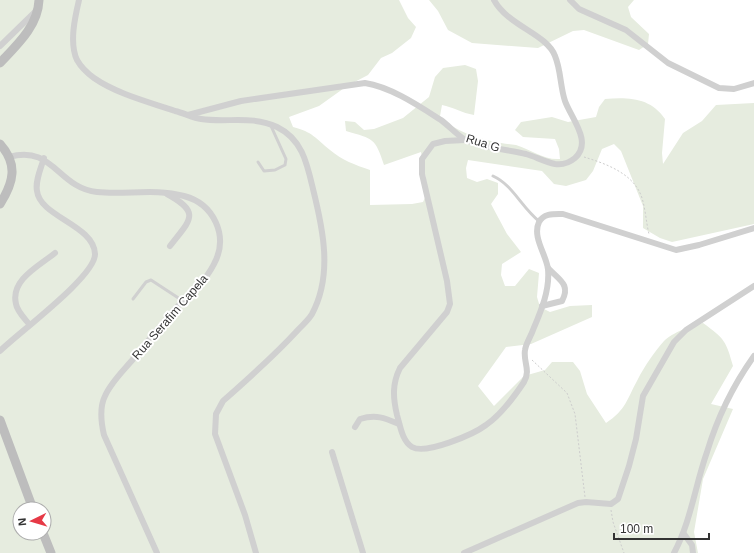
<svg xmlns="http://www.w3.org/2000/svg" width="754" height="553" viewBox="0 0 754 553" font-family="Arial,sans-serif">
  <rect width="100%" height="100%" fill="#fff"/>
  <g fill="#e6ecdf" fill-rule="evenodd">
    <path d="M0,0H399L408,18L416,27L411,38L392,53L381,58L368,75L347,86L319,106L289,117L293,127C313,132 315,138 330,150C342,160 355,165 370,170V205L412,204L423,202L428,191L421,152L384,165C375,138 374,139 346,131L345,121L355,122L364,130L374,129L403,118L429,97L435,77L443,68L465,65L476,69L478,81L474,115C462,113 453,107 442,105L440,116C455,132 479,139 501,143C506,144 511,144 516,145C532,150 543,160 560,159L559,149L555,139L523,137L515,130L521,122L552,117L568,122L596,117L599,107L605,99C629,97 651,98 665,119L662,153L663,164L683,133L702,121L716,105L754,103V224L672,242L660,238L643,228V206L621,151L614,144L602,149L593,171L586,180L566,186L554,184L542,171L468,160L466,168L467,178L477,182L487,179L498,183V194L491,204L507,234L521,252L502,264L501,275L505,286H515L529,269L539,273L537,297L540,307L550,312L570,306L592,305V317L531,344L506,347L478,386L494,406L524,376L545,370L552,362H573L580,371L587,394L606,423C626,410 627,399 638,379C644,367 655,351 664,341C672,333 692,325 703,323C725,339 726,341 733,366L711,404L733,409L703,479L694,532L698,553H0ZM20,509H44V533H20Z"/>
    <polygon points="429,0 634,0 628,7 631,17 649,34 648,44 639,50 584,30 573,31 538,48 472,43 448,30 438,11"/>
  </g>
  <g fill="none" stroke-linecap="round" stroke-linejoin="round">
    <g stroke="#cdcdcd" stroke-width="1" stroke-dasharray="2 2" stroke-linecap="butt">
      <path d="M584,157C604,163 629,172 639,191C645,201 646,223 649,234"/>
      <polyline points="532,360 567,393 575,414 585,497"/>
      <polyline points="611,510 613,522 624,553"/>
    </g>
    <g stroke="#d0d0d0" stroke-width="3">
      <polyline points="258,162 264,171 275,170 285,165 286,159 271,126"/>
      <path d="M493,176C513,185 521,207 540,222"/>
      <polyline points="133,299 146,282 151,280 183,301"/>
    </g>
    <g stroke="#d0d0d0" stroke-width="6">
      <path d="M79,0C75,17 69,43 77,60C81,67 87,73 94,78C117,94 149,102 175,111C184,113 193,118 201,119C226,123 253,115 277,127C302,139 307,163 313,189C323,229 333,275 312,314C308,321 301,326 296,332C273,357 248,379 223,401L216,414L215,434L245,515L256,553"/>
      <polyline points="570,0 579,9 626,30 668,63 719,88 734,89 754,83"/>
      <polyline points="0,46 36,11"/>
      <path d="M188,115L241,101L365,83C391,87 419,106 441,120C449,126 456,134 464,139C478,147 510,150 526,154C536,157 545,162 555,164C562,165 569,163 575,158C593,142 571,118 565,101C560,86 561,70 555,56C547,34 508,26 494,0"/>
      <path d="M465,140L445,141L433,144L422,159V174L447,281L450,304L447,312L400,368C392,384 393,398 397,415C400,425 402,441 412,447C426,455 474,434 486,425C501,415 514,397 524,382C531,370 523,362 525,350C526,343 531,336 533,330C541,311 550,290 548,269C546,254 532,237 539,222C544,213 554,214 563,214L676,250L699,245L754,228"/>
      <path d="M9,157C53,144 58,188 97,192C126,195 155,188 184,196C214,204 229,236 214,264C206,280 192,293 179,305C163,322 149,340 134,358C124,370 111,382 105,396C99,408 101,422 104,435L157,553"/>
      <path d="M167,194C202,213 190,220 170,246"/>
      <path d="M542,306L562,301C571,284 559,280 548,268"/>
      <path d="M29,324C25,319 17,311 16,304C10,280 39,266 55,253"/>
      <path d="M0,351C18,333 96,276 95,254C94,225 40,217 37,191C35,181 41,168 44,158"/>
      <path d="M355,427L360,419C376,414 385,418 399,424"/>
      <polyline points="332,452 363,553"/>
      <polyline points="684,534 692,545 693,553"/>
      <polyline points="464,553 578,503 586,502 611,504 618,499 629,466 636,439 643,396 674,342 686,330 754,286"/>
      <path d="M674,553C691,521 695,486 707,452C717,419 734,384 754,356"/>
    </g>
    <g stroke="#bdbdbd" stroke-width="9">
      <path d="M0,63C17,45 38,26 39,0"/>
      <path d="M0,144C18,164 14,182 0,204"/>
      <polyline points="0,420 33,509"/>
      <polyline points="43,533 51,553"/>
    </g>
  </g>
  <g text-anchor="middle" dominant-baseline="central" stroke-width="4" stroke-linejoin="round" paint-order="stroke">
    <g font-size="12" fill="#333" stroke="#fff">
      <text transform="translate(483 143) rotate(17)">Rua G</text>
      <text transform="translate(170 317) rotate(-49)">Rua Serafim Capela</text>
    </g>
  </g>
  <g transform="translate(32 521) rotate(265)"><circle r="19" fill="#ffffff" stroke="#adadad"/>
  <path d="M0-3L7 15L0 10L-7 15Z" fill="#e63946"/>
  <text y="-6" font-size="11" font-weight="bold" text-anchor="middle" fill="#333333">N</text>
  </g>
  <path d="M614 533v6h95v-6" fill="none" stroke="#333333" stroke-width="2"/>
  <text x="620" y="533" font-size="12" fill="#333333" stroke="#ffffff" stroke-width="3" paint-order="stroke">100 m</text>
</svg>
